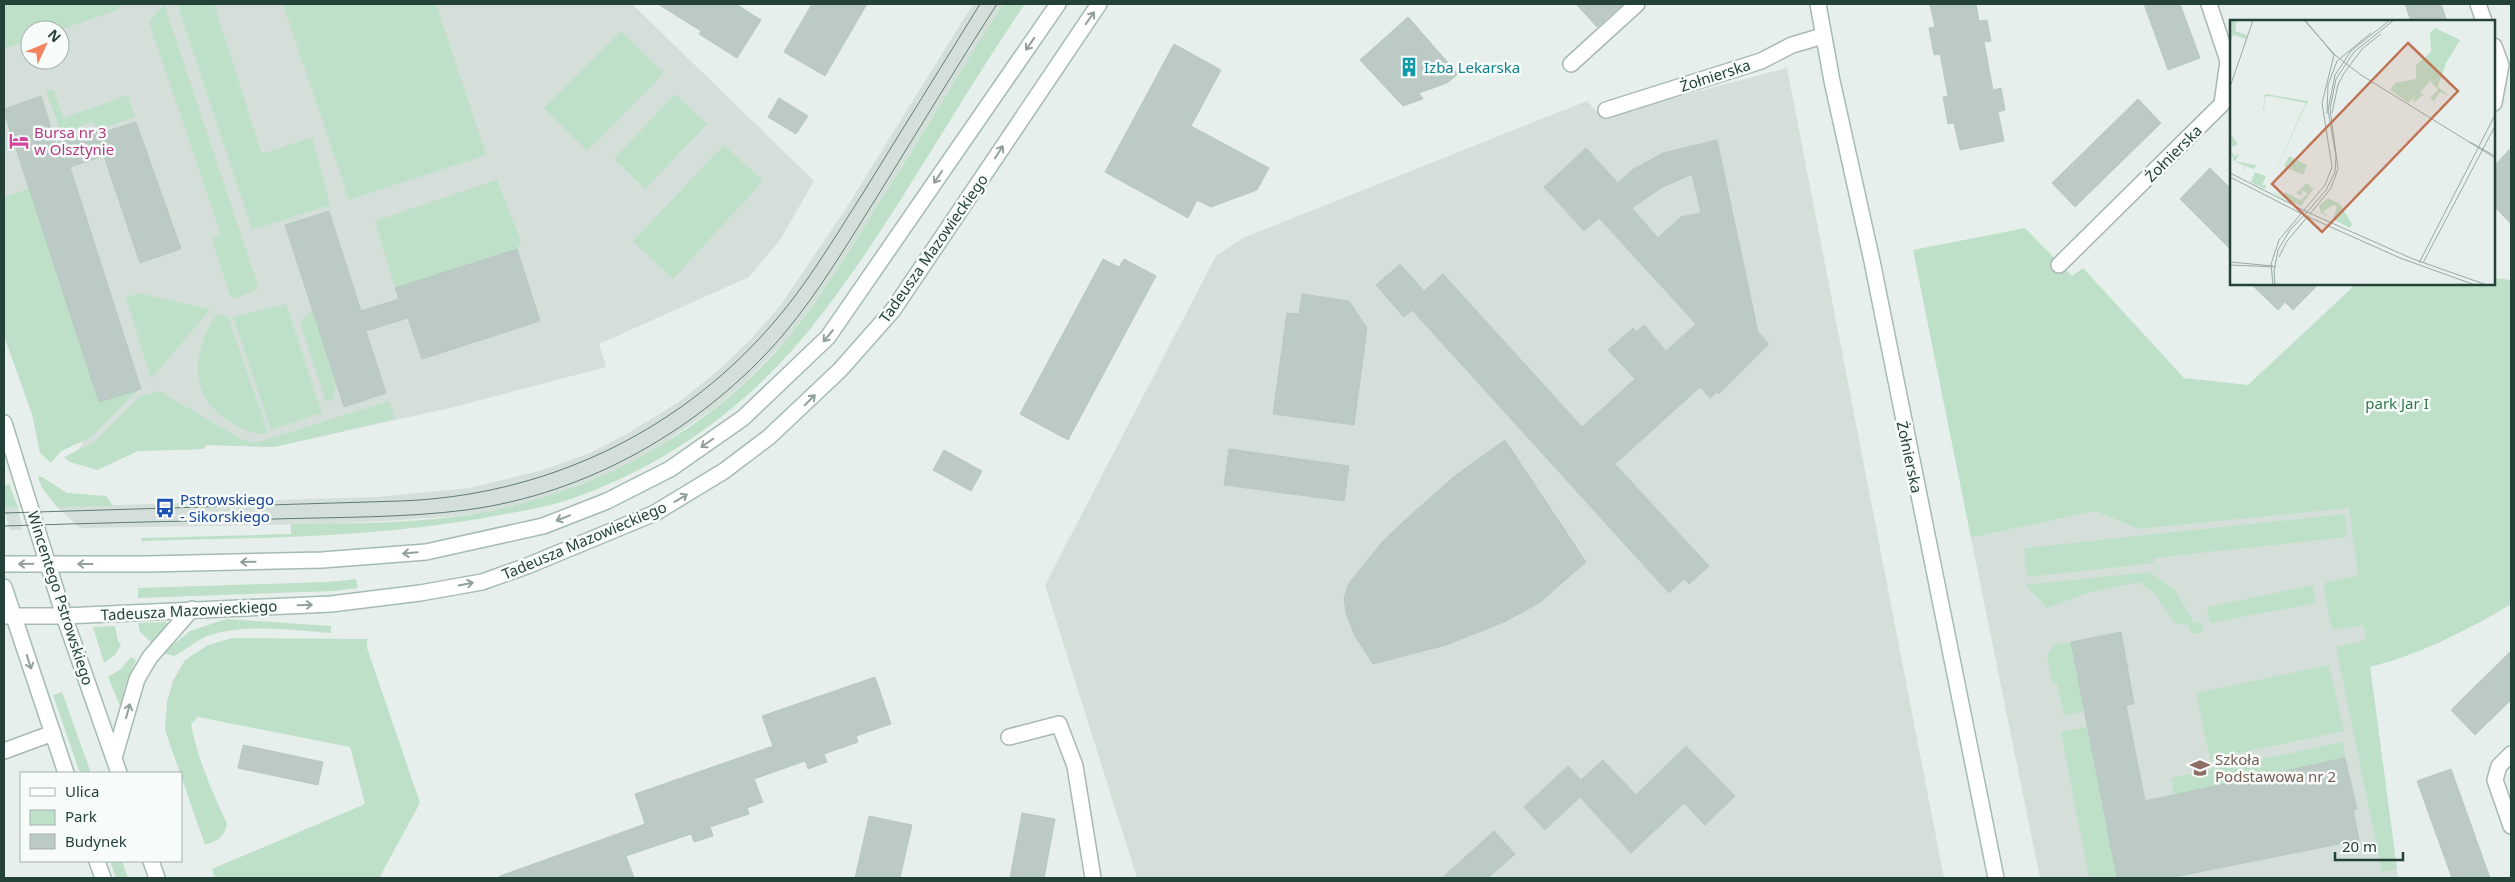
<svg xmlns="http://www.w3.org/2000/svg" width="2515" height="882" viewBox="0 0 2515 882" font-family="'Noto Sans',sans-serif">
  <rect width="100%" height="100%" fill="#e6efeb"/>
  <g fill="#d4dfda">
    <polygon points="105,4 632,4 814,181 780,240 749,277 599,344 606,367 454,407 274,447 207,445 203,449 138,451 97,470 70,462 83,443 4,270 4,41 30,31 30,60 60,60 60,30 33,30"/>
    <polygon points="973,4 1003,4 827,286 786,340 746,381 717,406 655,449 613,471 547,497 487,512 449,517 332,524 80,528 57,507 377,497 471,488 546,469 590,453 625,435 679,402 719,370 752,338 780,306 845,210"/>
    <polygon points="1787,68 1944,878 1137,878 1045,585 1216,256 1243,238 1587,101 1602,117"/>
    <polygon points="18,507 22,530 10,530 4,508"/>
    <polygon points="2349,507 2398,878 2040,878 1971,538 2095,511 2138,529"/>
  </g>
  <g fill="#bfe0c8">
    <polygon points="4,4 122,4 117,10 59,30 30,30 30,40 4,49"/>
    <polygon points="164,4 259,288 235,299 230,296 212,239 221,235 149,22"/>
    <polygon points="177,4 214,4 262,154 312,137 330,205 252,230"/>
    <polygon points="283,4 436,4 486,155 349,200"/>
    <path d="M1003,4H1025C954,107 895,220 818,319C755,401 670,465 571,499C541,509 509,513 478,519C366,538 254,538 141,541L142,538L291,534V524C357,523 425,524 490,511C611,486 726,421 801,321C831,282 856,240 882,198C923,134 962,68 1003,4Z"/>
    <polygon points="621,31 664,73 587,151 544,108"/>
    <polygon points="53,89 64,118 128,95 135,117 97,130 93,121 73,129 76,137 64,141 46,91"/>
    <polygon points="675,94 707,124 645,189 614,159"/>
    <polygon points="724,145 763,181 673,279 633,241"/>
    <polygon points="497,180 521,242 517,249 395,288 375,221"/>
    <polygon points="30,188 99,402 139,389 90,438 61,451 51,463 40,453 32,414 4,336 4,197"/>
    <path d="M2025,228L2072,276L2083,268L2184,378L2248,385L2356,284H2494V278L2511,280V604C2467,631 2420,654 2370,667L2397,869L2382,872L2336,647L2366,640L2364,625L2332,630L2323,586L2326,582L2358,576L2349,508L2138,529L2095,511L1971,538L1913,250Z"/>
    <polygon points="138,293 209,309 209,311 151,379 126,298"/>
    <polygon points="286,304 322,413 271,430 233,317"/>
    <polygon points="312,310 336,383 332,401 326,401 300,322"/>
    <path d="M217,314L228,317L267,430L264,434C252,434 239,428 229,421C187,395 192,350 217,314Z"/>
    <polygon points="159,391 241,439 255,443 389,401 395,419 274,447 207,445 203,449 138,451 97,470 70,462 64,457 94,442 139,397"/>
    <polygon points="38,477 42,477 67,493 106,496 113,506 57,507 42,488"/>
    <polygon points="9,484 18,507 4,508 4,486"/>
    <polygon points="2345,514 2347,537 2154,558 2154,563 2027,577 2024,548"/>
    <polygon points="2150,572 2175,590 2194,623 2201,622 2203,632 2192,634 2187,624 2176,624 2155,594 2139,582 2087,593 2047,608 2025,585"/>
    <polygon points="356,579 358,588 334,591 138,598 138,588 328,582"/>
    <polygon points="2313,585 2316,603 2210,623 2207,607"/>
    <path d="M226,619L331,626V633C294,630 243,623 207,636C195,641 186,650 174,656L163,653L190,631Z"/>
    <polygon points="167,622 168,626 151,642 140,632 138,623"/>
    <polygon points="115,626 118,641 121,645 115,655 104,663 93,627"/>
    <path d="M232,638L367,639V648L420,803L379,878H215L212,869L365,804L350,747L198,717L191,724C198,760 212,791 227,824C224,837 218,841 205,845L165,730L167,702L173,681L185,660L208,645Z"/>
    <polygon points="2071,642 2084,711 2064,716 2057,683 2052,683 2047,656 2055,644"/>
    <polygon points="131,657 136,660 124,689 122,705 120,706 108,677 121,669"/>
    <polygon points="2329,665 2344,731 2210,759 2196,693"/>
    <polygon points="62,692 91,773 80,773 53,695"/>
    <polygon points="2087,727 2117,878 2089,878 2061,732"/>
    <polygon points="2343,742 2345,758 2174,795 2171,778"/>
    <polygon points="110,861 122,861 128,878 116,878"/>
  </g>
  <g fill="#bbcac4" stroke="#b8c9c2" fill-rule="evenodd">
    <polygon points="658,4 736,4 761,20 737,58 699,34 701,31"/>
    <polygon points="812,4 867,4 825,76 784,52"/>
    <polygon points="1576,4 1623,4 1597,27"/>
    <polygon points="1930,4 1976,4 1979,21 1987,20 1991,41 1984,42 1993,90 2001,88 2005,110 1998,112 2004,141 1960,150 1954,123 1948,124 1943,97 1948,96 1940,54 1934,55 1929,28 1935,27"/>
    <polygon points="2144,4 2180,4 2200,58 2168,70"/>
    <polygon points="2405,4 2441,4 2447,21 2411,21"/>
    <polygon points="1408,17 1458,74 1447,83 1419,93 1423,99 1403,106 1360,60"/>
    <polygon points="1174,44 1221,70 1191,126 1269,168 1257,190 1211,207 1197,200 1188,218 1105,172"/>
    <polygon points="41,96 56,143 97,130 98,134 136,122 181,249 140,263 104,156 70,167 141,389 99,402 4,112 4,109"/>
    <polygon points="779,98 808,116 796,134 768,117"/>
    <polygon points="2138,99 2161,123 2075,207 2052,183"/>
    <path d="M1717,140L1758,332L1769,344L1719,394L1717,392L1710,398L1700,387L1615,464L1709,566L1689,584L1684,579L1669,593L1412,310L1404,317L1376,285L1400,264L1424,291L1443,274L1582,427L1635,379L1608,350L1633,328L1636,332L1644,325L1666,351L1696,324L1599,218L1584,231L1544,187L1586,148L1618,183L1632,170L1663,153ZM1692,174L1701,213L1681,217L1658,238L1632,208L1661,188Z"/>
    <polygon points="2511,148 2511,224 2494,206 2494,166"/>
    <polygon points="2210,168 2231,189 2231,250 2180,199"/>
    <polygon points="329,211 361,311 399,299 395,288 517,249 540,321 422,359 408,318 366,331 386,393 344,407 285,225"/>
    <polygon points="1103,259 1119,267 1124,259 1126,260 1156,276 1068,440 1020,414"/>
    <polygon points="2251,284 2319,284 2293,310 2285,302 2278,310"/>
    <polygon points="1302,294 1349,301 1367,328 1354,425 1273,414 1287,313 1299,314"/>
    <polygon points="1505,440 1586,562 1539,603 1504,622 1446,645 1373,664 1355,636 1346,613 1344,598 1349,583 1383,541 1416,510 1456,475"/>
    <polygon points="1229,449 1349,466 1344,501 1224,485"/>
    <polygon points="944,450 982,471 971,491 933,470"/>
    <polygon points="2121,632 2134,704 2126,705 2145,801 2345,758 2357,809 2353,810 2359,840 2169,878 2117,878 2071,642"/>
    <polygon points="2511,651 2511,700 2475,735 2451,710"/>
    <polygon points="875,677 891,724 856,736 858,742 824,754 827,762 808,769 805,761 754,779 763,802 747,808 749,814 710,827 713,836 694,842 691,834 626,856 634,878 500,878 500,876 645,824 635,794 773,746 762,716"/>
    <polygon points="243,745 323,762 318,785 238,768"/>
    <polygon points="1686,746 1735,796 1705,825 1684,803 1631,853 1580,797 1545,830 1524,807 1568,766 1581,780 1603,760 1636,795"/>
    <polygon points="2451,769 2490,878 2452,878 2417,781"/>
    <polygon points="1022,813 1055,819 1044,878 1010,878"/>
    <polygon points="869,816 912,825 900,878 855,878"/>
    <polygon points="1494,831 1515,854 1488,878 1442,878"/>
  </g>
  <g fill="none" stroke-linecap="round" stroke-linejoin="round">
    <defs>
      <g id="street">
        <polyline points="2478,4 2484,21"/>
        <polyline points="2494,46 2501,65 2494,103"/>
        <polyline points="1571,64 1637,4"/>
        <polyline points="1606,110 1761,61 1792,45 1823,36"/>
        <polyline points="2059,265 2222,104 2228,61 2209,4"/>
        <polyline points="1009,737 1059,724 1075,766 1093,878"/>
        <polyline points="4,751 53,733"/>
        <polyline points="2511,754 2499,766 2495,780 2511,826"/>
      </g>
      <g id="secondary">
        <polyline points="1818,4 1832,81 1872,261 1996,878"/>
        <polyline points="4,423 64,616 119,773"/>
        <polyline points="4,564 148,564 322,560 426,552 543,526 607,501 670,469 743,418 828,337 1058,4"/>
        <polyline points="4,587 66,773"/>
        <polyline points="4,616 64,616 331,604 420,593 482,582 527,566 655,513 724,471 769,437 840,370 893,310 1099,4"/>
        <polyline points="114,758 137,679 150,657 192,609"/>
        <polyline points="97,861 103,878"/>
        <polyline points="151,861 157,878"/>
      </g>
    </defs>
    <use href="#street" stroke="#a8b8b2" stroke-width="18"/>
    <use href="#secondary" stroke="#a4bbb3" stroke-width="18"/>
    <use href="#street" stroke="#fff" stroke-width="15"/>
    <use href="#secondary" stroke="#fff" stroke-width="15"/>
    <g stroke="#5f7d75" stroke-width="1">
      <path d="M4,513L400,501C542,496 674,435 768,329C805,288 833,240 863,193C902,130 941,67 980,4"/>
      <path d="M4,526C94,523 185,521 275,519C338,517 403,518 466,510C588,494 703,428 783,335C820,291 849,241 880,192C919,129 957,66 997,4"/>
    </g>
  </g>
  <defs><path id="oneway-shaft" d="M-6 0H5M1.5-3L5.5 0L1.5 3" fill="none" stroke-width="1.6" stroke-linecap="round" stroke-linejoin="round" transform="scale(1.25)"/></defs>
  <g stroke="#92a09c">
    <use href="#oneway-shaft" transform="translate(1090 18) rotate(-55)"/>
    <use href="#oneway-shaft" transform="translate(1030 44) rotate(125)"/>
    <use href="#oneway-shaft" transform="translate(999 152) rotate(-57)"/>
    <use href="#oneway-shaft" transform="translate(938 177) rotate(124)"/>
    <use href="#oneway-shaft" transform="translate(828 336) rotate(130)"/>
    <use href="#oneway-shaft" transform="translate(810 400) rotate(-45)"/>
    <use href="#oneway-shaft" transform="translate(707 443) rotate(145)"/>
    <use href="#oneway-shaft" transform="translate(681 498) rotate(-31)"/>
    <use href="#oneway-shaft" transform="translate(563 518) rotate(159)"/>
    <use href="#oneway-shaft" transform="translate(410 553) rotate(175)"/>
    <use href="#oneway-shaft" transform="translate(248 562) rotate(179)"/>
    <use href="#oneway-shaft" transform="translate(26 564) rotate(179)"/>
    <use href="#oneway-shaft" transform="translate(85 564) rotate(-180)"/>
    <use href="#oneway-shaft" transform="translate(466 584) rotate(-11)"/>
    <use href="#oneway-shaft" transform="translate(305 605) rotate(-2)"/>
    <use href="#oneway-shaft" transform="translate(29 662) rotate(72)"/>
    <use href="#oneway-shaft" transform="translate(128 711) rotate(-74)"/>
  </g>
  <defs>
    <symbol id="building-bare" viewBox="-9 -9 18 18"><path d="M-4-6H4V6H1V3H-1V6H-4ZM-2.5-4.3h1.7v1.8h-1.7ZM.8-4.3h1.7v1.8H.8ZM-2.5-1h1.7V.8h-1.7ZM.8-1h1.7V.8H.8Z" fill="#0f9aa8" stroke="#f7fbf9" stroke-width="2.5" paint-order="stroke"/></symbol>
    <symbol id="hotel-bare" viewBox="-9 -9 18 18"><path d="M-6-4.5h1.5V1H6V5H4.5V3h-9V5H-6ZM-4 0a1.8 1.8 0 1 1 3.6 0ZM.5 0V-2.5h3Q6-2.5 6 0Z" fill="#d1479c" stroke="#f7fbf9" stroke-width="2.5" paint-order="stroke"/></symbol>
    <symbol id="bus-bare" viewBox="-9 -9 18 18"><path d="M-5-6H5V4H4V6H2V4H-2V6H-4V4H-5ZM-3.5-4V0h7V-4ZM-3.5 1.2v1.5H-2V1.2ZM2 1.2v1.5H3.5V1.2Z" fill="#1a4fb4" stroke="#f7fbf9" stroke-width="2.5" paint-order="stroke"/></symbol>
    <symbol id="school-bare" viewBox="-9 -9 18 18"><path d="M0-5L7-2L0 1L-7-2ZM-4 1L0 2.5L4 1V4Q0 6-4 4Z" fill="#8d6e63" stroke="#f7fbf9" stroke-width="2.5" paint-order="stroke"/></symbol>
  </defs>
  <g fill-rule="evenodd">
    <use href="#building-bare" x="1395" y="53" width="28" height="28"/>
    <use href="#hotel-bare" x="5" y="127" width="28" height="28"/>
    <use href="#bus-bare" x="151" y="494" width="28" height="28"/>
    <use href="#school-bare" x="2186" y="754" width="28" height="28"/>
  </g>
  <g text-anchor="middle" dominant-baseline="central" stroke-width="5" stroke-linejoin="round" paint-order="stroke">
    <g font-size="15" fill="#0d838f" stroke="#f7fbf9" text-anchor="start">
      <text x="1424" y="67">Izba Lekarska</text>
    </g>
    <g font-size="15" fill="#24423a" stroke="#f7fbf9">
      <text transform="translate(1715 75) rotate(-18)">Żołnierska</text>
      <text transform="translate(2173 153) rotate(-45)">Żołnierska</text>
      <text transform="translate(933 248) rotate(-55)">Tadeusza Mazowieckiego</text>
      <text transform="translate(1910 457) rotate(78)">Żołnierska</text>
      <text transform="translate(584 540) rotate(-23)">Tadeusza Mazowieckiego</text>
      <text transform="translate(61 598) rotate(72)">Wincentego Pstrowskiego</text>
      <text transform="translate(189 610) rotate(-3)">Tadeusza Mazowieckiego</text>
    </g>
    <g font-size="15" fill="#b23c85" stroke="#f7fbf9" text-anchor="start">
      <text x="34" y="132">Bursa nr 3<tspan x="34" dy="17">w Olsztynie</tspan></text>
    </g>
    <g font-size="15" fill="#2d7a4b" stroke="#f7fbf9">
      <text x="2397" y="403">park Jar I</text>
    </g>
    <g font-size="15" fill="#164399" stroke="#f7fbf9" text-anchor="start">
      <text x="180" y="499">Pstrowskiego<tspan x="180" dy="17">- Sikorskiego</tspan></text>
    </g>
    <g font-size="15" fill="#785e54" stroke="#f7fbf9" text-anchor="start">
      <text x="2215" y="759">Szkoła<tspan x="2215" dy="17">Podstawowa nr 2</tspan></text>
    </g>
  </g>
  <g transform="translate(2230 20)">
    <rect width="265" height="265" fill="#e6efeb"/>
    <path d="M0,0H7L5,11L17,15L16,19L3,15L0,25ZM205,8L230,20L216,43L208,67L221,77L210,72L204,81L200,78L208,70L200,61L190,73L196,75L191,76L185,82L183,80L187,73L179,83L160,70L165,63L186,59V45L201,32L200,13ZM35,74L78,81L37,168L76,83L39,76L35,77L34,88L37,89H33ZM0,113L8,124L0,128L4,136L9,134L5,141L26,145L24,149L16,146L11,155L15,146L4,141L0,130ZM59,136L77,145L73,155L54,146ZM25,152L36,156L32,165H36L35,169L21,162ZM77,163L83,169L87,164L71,186L40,171L53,176L55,172L70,180L78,174L72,170V176L66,173ZM98,178L110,184L122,204L120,208L103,199L107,187L103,185L93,192L101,198L91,193L89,185Z" fill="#bfe0c8"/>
    <path fill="none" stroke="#98aaa4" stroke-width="1" d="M74,0L105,35L131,55L265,138M0,67L23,0M102,93L108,65L114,53L133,28L151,14M97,94L98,65L107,41L141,13M240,122L265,136M0,153L77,192L96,170L105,152L106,136L98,90L105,55L121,31L160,0M0,157L74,195M80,194L101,168L108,149L100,89L106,59L124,32L164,0M74,195L170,238L245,265M49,237L57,221L79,195M0,242L43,246M189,243L265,95M193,243L265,106M0,245L46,247M43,265L41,244L49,220L95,165L102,147L92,83L104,35L75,0M45,265L44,251L48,230L60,210L77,192L183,239L257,265"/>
    <path fill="#c07456" fill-opacity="0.15" stroke="#c07456" stroke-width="2.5" d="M178,23L228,71L92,212L42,164Z"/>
    <rect width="265" height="265" fill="none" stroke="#24423a" stroke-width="2.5"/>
  </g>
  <rect width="2515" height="882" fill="none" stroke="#24423a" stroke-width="10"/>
  <rect x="20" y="772" width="162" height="90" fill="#f7fbf9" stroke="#a3b1ad"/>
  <rect x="30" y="788" width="25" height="8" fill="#ffffff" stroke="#a3b1ad"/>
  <text x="65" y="797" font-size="15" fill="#24423a">Ulica</text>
  <rect x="30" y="810" width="25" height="15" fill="#bfe0c8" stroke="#a3b1ad"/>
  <text x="65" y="822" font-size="15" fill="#24423a">Park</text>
  <rect x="30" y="834" width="25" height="15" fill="#bbcac4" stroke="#a3b1ad"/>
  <text x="65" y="847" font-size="15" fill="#24423a">Budynek</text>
  <g transform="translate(45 45) rotate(46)"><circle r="24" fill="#f7fbf9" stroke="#a3b1ad"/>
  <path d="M0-4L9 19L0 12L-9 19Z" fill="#f4845f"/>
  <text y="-8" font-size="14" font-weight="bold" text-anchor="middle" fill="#24423a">N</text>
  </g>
  <path d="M2335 852v8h68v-8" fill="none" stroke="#24423a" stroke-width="2.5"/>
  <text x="2342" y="852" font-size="15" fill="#24423a" stroke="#f7fbf9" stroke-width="4" paint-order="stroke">20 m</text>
</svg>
